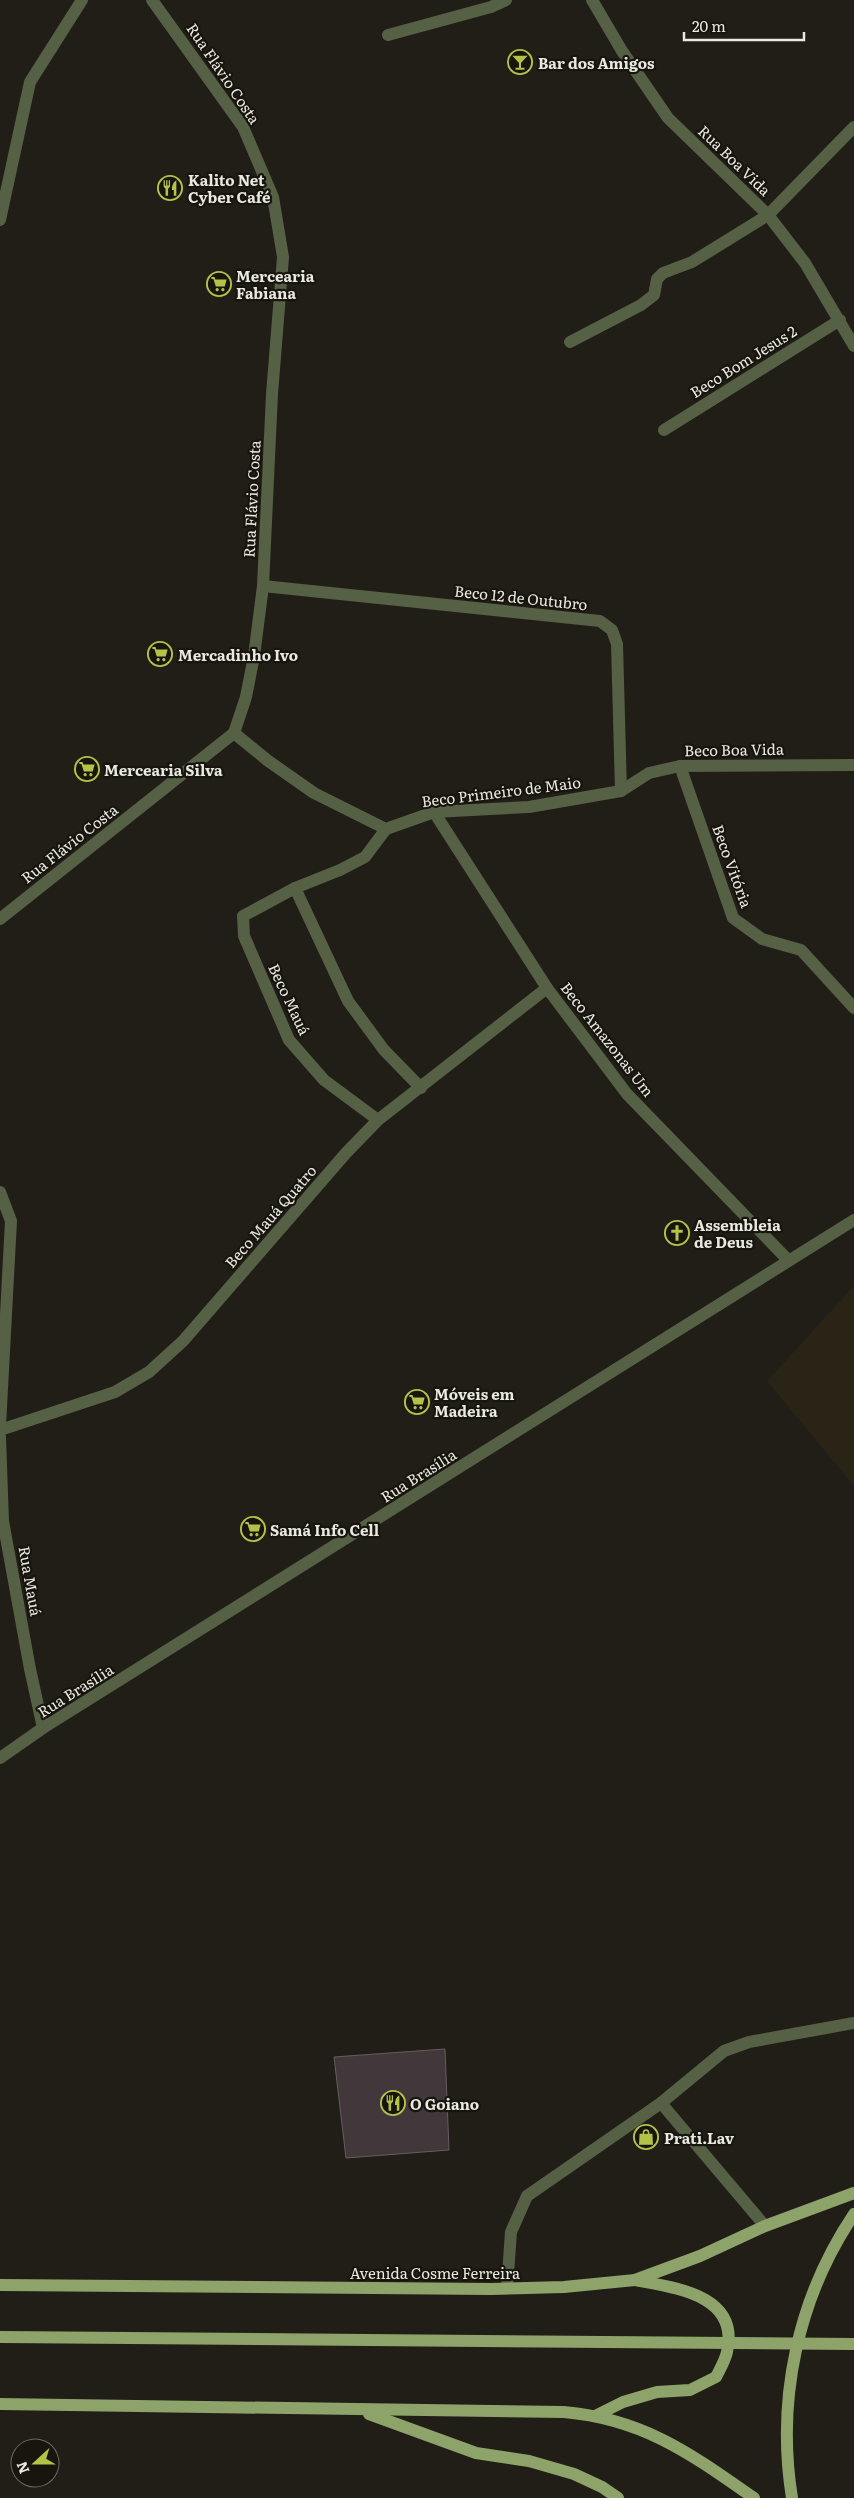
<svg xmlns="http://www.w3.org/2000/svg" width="854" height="2498" viewBox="0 0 854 2498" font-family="Literata,serif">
  <rect width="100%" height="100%" fill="#201e16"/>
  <polygon fill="#292416" points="854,1286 854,1486 767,1381"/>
  <polygon fill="#42383b" stroke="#675c60" points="445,2049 449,2150 346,2158 334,2057"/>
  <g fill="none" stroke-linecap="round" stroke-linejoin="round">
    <g stroke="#556045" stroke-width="12">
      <polyline points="661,2103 765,2226"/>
      <polyline points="507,2288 511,2232 527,2196 661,2103 724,2051 749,2042 854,2023"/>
    </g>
    <g stroke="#556045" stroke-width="12">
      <polyline points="592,0 622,51 668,118 768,215 805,263 854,346"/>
      <polyline points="388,35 491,7 506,0"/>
      <polyline points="0,220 30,82 82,0"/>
      <polyline points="570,342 641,305 654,295 657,279 663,273 692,262 768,215 854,127"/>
      <polyline points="664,430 840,320"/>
      <polyline points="263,586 600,621 612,630 617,644 621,791"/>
      <polyline points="234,733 267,760 314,793 386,829 434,812 529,807 621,791 649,773 680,766 854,765"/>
      <polyline points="680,766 733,918 762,939 801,950 854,1008"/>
      <polyline points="434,812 547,988 627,1094 788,1260"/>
      <polyline points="295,888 348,1001 384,1050 421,1088"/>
      <polyline points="0,919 234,733 246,697 254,656 263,586 272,394 283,257 273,197 243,127 152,0"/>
      <polyline points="378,1120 324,1080 289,1040 244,936 243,916 295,888 340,870 365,857 386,829"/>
      <polyline points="0,1192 11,1221 0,1426"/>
      <polyline points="0,1430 115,1392 149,1372 183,1341 346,1153 378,1120 547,988"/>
      <polyline points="0,1437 3,1521 30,1669 43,1728"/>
      <polyline points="0,1758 43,1728 854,1220"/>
    </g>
    <g stroke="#8da36a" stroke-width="12">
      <polyline points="0,2285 492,2289 564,2287 635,2280 700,2256 765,2226 854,2193"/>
      <polyline points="0,2337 854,2344"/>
      <path d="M0,2404L564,2412C644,2419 691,2454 754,2498"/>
      <polyline points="369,2414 476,2453 529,2461 574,2474 602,2487 618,2498"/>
      <path d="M597,2415L623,2402L657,2392L690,2390L716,2377C720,2369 725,2361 727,2352C740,2295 676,2288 635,2280"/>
      <path d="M792,2498C776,2399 798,2297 854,2214"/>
    </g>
  </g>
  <defs>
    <symbol id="bar-ring" viewBox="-11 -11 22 22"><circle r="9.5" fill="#17150d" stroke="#b4c24a" stroke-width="1.5"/><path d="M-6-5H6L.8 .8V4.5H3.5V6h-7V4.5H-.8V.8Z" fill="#b4c24a"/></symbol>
    <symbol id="restaurant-ring" viewBox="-11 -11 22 22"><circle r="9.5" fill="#17150d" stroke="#b4c24a" stroke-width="1.5"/><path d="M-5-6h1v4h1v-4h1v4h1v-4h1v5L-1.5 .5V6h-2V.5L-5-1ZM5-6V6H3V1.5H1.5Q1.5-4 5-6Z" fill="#b4c24a"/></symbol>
    <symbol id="supermarket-ring" viewBox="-11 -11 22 22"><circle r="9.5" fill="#17150d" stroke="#b4c24a" stroke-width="1.5"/><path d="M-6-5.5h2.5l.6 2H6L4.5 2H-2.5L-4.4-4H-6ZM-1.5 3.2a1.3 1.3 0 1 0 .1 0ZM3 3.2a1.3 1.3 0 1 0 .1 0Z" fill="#b4c24a"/></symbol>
    <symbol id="church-ring" viewBox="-11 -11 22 22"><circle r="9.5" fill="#17150d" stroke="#b4c24a" stroke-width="1.5"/><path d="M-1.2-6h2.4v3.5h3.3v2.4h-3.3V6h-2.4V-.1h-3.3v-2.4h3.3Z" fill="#b4c24a"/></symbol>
    <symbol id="shop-ring" viewBox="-11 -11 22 22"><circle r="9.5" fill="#17150d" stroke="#b4c24a" stroke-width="1.5"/><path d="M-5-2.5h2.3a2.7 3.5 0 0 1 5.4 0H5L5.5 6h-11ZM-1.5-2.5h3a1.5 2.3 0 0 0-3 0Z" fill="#b4c24a"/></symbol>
  </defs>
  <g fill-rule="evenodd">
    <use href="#bar-ring" x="506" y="48" width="28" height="28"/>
    <use href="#restaurant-ring" x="156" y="174" width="28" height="28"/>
    <use href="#supermarket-ring" x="205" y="270" width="28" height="28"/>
    <use href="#supermarket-ring" x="146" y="640" width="28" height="28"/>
    <use href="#supermarket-ring" x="73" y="755" width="28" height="28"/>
    <use href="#church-ring" x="663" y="1219" width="28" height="28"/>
    <use href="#supermarket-ring" x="403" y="1388" width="28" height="28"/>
    <use href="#supermarket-ring" x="239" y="1515" width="28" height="28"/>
    <use href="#restaurant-ring" x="379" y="2089" width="28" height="28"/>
    <use href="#shop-ring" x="632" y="2123" width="28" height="28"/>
  </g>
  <g text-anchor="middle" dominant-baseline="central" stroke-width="4.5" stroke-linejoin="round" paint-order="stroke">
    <g font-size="15" font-weight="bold" fill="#eae8e2" stroke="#17150d" text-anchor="start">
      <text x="538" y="62">Bar dos Amigos</text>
      <text x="188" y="179">Kalito Net<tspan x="188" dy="17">Cyber Café</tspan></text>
      <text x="236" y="275">Mercearia<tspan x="236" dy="17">Fabiana</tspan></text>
      <text x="178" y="654">Mercadinho Ivo</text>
      <text x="104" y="769">Mercearia Silva</text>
      <text x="694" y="1224">Assembleia<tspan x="694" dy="17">de Deus</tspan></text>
      <text x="434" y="1393">Móveis em<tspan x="434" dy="17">Madeira</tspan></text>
      <text x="270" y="1529">Samá Info Cell</text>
      <text x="410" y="2103">O Goiano</text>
      <text x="664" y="2137">Prati.Lav</text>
    </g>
    <g font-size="15" fill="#eae8e2" stroke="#17150d">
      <text transform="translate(224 73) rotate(56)">Rua Flávio Costa</text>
      <text transform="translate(735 160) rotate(44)">Rua Boa Vida</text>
      <text transform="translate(743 361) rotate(-32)">Beco Bom Jesus 2</text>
      <text transform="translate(251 499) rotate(-87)">Rua Flávio Costa</text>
      <text transform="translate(521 597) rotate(6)">Beco 12 de Outubro</text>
      <text transform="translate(734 749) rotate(-1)">Beco Boa Vida</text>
      <text transform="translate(501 791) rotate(-7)">Beco Primeiro de Maio</text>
      <text transform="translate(69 843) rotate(-38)">Rua Flávio Costa</text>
      <text transform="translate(733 866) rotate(70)">Beco Vitória</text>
      <text transform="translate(290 999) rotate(65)">Beco Mauá</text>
      <text transform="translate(608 1039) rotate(52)">Beco Amazonas Um</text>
      <text transform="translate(270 1216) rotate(-49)">Beco Mauá Quatro</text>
      <text transform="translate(418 1475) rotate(-32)">Rua Brasília</text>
      <text transform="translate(31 1581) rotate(80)">Rua Mauá</text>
      <text transform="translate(75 1690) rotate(-32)">Rua Brasília</text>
      <text x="435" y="2272">Avenida Cosme Ferreira</text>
    </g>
  </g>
  <g transform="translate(35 2463) rotate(249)"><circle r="24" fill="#17150d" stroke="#6b6962"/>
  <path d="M0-4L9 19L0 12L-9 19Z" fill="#b4c24a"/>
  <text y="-8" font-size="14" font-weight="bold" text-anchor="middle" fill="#eae8e2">N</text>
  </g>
  <path d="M684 32v8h120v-8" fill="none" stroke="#eae8e2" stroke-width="2.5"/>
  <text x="692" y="32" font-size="15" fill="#eae8e2" stroke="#17150d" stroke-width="4" paint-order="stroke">20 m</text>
</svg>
